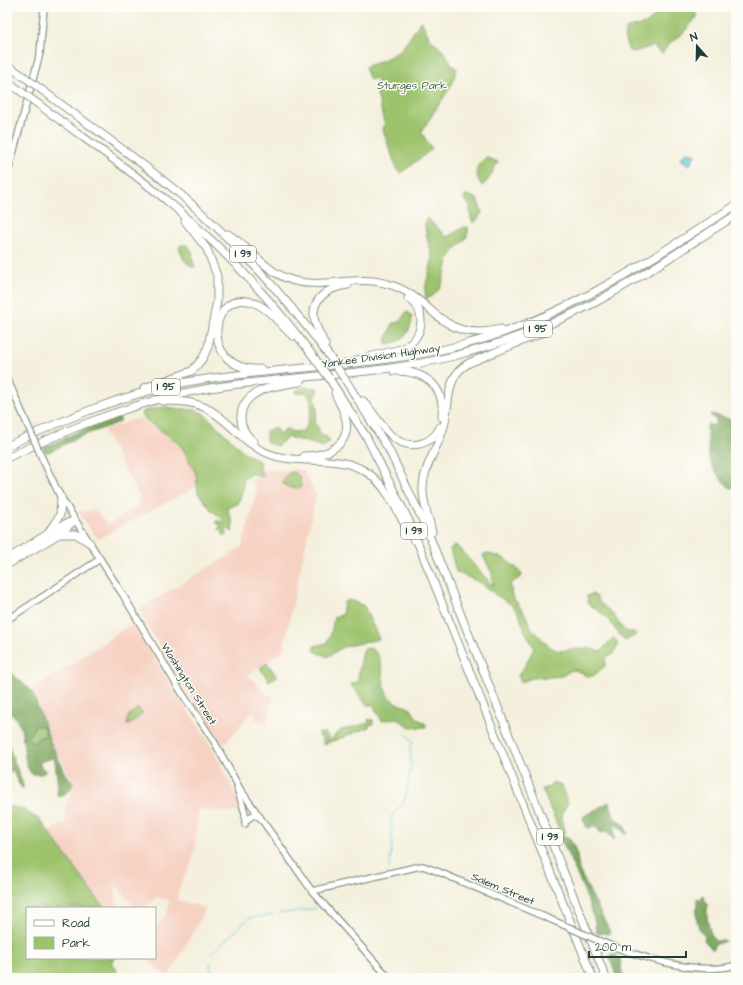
<svg xmlns="http://www.w3.org/2000/svg" width="743" height="985" viewBox="0 0 743 985" font-family="'Architects Daughter',sans-serif">
  <rect width="100%" height="100%" fill="#fdfcf7"/>
  <filter id="ink" filterUnits="userSpaceOnUse"><feTurbulence type="fractalNoise" baseFrequency=".025" numOctaves="2"/><feDisplacementMap in="SourceGraphic" scale="8" xChannelSelector="R" yChannelSelector="G"/><feConvolveMatrix kernelMatrix="1 2 1 2 8 2 1 2 1" color-interpolation-filters="sRGB"/></filter>
  <filter id="wash" filterUnits="userSpaceOnUse"><feTurbulence type="fractalNoise" baseFrequency=".012" numOctaves="4" result="noise"/><feDisplacementMap in="SourceGraphic" scale="16" xChannelSelector="R" yChannelSelector="G"/><feGaussianBlur stdDeviation="0.9" result="paint"/><feColorMatrix in="noise" values="0 0 0 0 0 0 0 0 0 0 0 0 0 0 0 0 0 1.4 0 .05"/><feComposite in="paint" operator="in"/></filter>
  <g filter="url(#wash)">
    <rect width="100%" height="100%" fill="#f4f0dd"/>
    <g fill="#f6d2c3">
      <polygon points="139,418 168,436 182,449 196,474 196,487 98,539 78,512 93,510 98,513 107,524 136,508 140,497 103,430"/>
      <polygon points="260,467 263,470 303,470 316,495 283,651 248,675 267,695 274,696 267,723 256,720 253,710 224,745 190,697 138,610 239,549 243,544 257,488 251,482"/>
      <polygon points="134,622 172,687 212,747 239,801 242,813 198,810 196,844 191,863 179,888 177,900 206,908 168,978 146,958 155,958 155,927 167,914 169,900 157,897 146,908 136,908 115,885 118,908 102,908 47,833 66,821 65,809 74,784 49,737 33,690"/>
    </g>
    <g fill="#9dc36d" stroke="#5e8050">
      <polygon points="665,7 689,7 698,16 683,33 669,44 662,54 653,46 634,52 629,51 624,37 627,28 646,24"/>
      <path d="M421,20L429,37L446,54L452,65L457,69L451,86L421,132L432,149L401,173L397,170L382,127L385,126L375,86L378,85L376,78L370,80L365,67C401,53 401,53 421,20Z"/>
      <path d="M487,158L498,162C492,170 491,180 482,186C475,176 473,164 487,158Z"/>
      <polygon points="466,195 477,199 482,212 478,219 473,223 471,219 470,206 463,198"/>
      <path d="M427,218L447,237L464,227H468C470,241 456,245 451,255C443,271 446,292 426,299C422,286 432,271 432,257C431,247 421,226 427,218Z"/>
      <polygon points="181,245 188,245 193,253 192,258 195,267 192,267 184,260 179,247"/>
      <path d="M406,312H408L412,316C412,332 401,345 385,343L393,323L400,322Z"/>
      <path d="M305,387L317,388L318,391L315,397L317,411L314,423L318,427L320,435L327,437L329,442L325,446H320L288,437L277,446L268,443L266,440V431L274,428L277,430L278,434L287,430L294,432L303,431C310,422 316,399 305,392L296,394V391Z"/>
      <polygon points="164,407 195,410 203,413 245,453 260,462 260,469 264,476 261,477 252,473 243,480 243,489 238,504 227,508 233,523 232,532 229,529 225,529 227,533 226,536 223,535 222,529 218,530 221,526 215,522 218,520 224,524 221,517 212,511 198,493 196,474 183,449 172,438 148,422 141,414 144,411"/>
      <path d="M294,472L300,477L301,487C294,490 287,488 282,482L288,474Z"/>
      <polygon points="454,545 457,546 493,586 492,573 483,556 485,553 504,558 521,572 522,576 510,584 512,596 525,614 532,629 549,646 558,651 589,648 600,652 613,638 617,641 617,647 613,655 606,656 605,666 593,676 587,676 575,670 570,671 562,676 533,678 521,682 518,675 525,666 534,648 525,631 519,614 512,605 496,595 481,583 456,572 450,549"/>
      <polygon points="592,594 597,597 600,603 613,614 623,629 628,632 634,632 636,635 625,641 605,616 588,603 587,596"/>
      <polygon points="347,600 353,601 364,606 379,639 343,647 327,657 323,654 320,654 314,650 314,646 327,643 332,629 334,617 342,615 344,602"/>
      <path d="M368,648C387,651 379,684 389,697C396,705 403,704 411,709L416,717L426,724V727L412,728L396,718L382,721L373,705H367L352,686L351,683H357L363,650Z"/>
      <polygon points="267,663 277,676 269,681 260,668"/>
      <polygon points="138,708 143,713 131,724 127,725 128,716"/>
      <polygon points="368,719 373,720 373,725 370,724 369,727 323,745 322,744 330,740 341,730 369,723"/>
      <polygon points="38,725 44,728 46,735 38,738 35,742 31,743 29,736 35,726"/>
      <polygon points="319,732 321,734 324,732 330,738 323,742 321,736 319,737"/>
      <polygon points="7,750 12,768 10,774 7,774"/>
      <polygon points="553,782 561,786 568,803 563,811 562,818 565,832 562,836 542,789 549,787"/>
      <polygon points="7,806 21,808 40,820 104,908 27,908 27,958 115,958 111,965 115,966 119,978 7,978"/>
      <polygon points="686,969 728,972 732,978 691,978"/>
    </g>
    <g fill="#7ea960" stroke="#4e734a" fill-rule="evenodd">
      <path d="M712,414L736,421V484L731,489C723,482 711,468 709,457C707,445 710,441 706,428L708,424L713,426L716,422L715,419L710,415Z"/>
      <polygon points="116,418 120,418 120,422 79,437 49,452 46,452 43,450 45,447 89,427"/>
      <path d="M7,662L13,675L32,691L50,741L66,774L73,783C71,791 64,797 57,795L58,787L55,761L53,758L40,762V766L46,771L42,774H32C18,761 31,722 7,711ZM35,726H43L46,735L38,738L35,742L31,743L29,736Z"/>
      <path d="M7,742L23,785V789C14,781 6,752 7,742Z"/>
      <polygon points="609,802 613,812 614,818 623,823 627,832 626,835 617,825 614,825 614,840 606,831 601,833 595,826 587,828 583,819 584,816"/>
      <path d="M560,837H568C576,846 578,859 579,870L610,932L609,934L602,933L598,934L596,932L595,922L584,890Z"/>
      <path d="M703,895L708,906C705,913 709,934 715,941L723,940L725,941L714,945L713,950L704,940L705,936C694,928 697,910 697,898L701,899Z"/>
      <polygon points="614,953 620,960 622,973 628,978 617,978 609,956"/>
    </g>
    <polygon fill="#58c5d1" stroke="#3c8182" points="687,151 695,155 690,165 680,159"/>
    <g fill="none" stroke-linecap="round" stroke-linejoin="round">
      <g stroke="#58c5d1" stroke-width="1">
        <polyline points="376,677 382,698 407,722"/>
        <polyline points="389,868 392,846 391,817 403,803 406,796 411,763 410,749 413,741 405,733"/>
        <polyline points="280,913 302,911 316,908"/>
        <polyline points="212,953 249,918 272,915"/>
        <polyline points="210,962 212,978"/>
      </g>
    </g>
  </g>
  <g filter="url(#ink)">
    <g fill="none" stroke-linecap="round" stroke-linejoin="round">
      <defs>
        <g id="major">
          <polyline points="7,176 40,53 44,7"/>
          <polyline points="7,378 25,419"/>
          <polyline points="42,458 60,496 123,595 178,687 215,743 240,789 312,891 389,978"/>
          <polyline points="7,620 100,559"/>
          <polyline points="237,788 245,813 245,824"/>
          <polyline points="247,820 253,815 260,817"/>
          <polyline points="312,891 416,867 423,866 434,870 566,926"/>
          <path d="M597,940C633,955 698,977 736,965"/>
        </g>
        <g id="highway">
          <polyline points="7,65 23,76"/>
          <polyline points="7,81 19,90"/>
          <path d="M42,90C88,125 136,157 180,194C236,242 286,297 330,357"/>
          <path d="M38,104C82,137 128,168 171,204C224,249 272,300 313,356"/>
          <path d="M228,234C249,247 264,269 286,278C319,292 354,273 388,284C436,298 439,344 501,329"/>
          <path d="M325,345C322,337 317,330 315,322C309,299 329,287 348,285"/>
          <path d="M357,360L401,349C423,341 429,311 408,298"/>
          <path d="M261,369C197,373 209,282 257,304C272,311 281,326 293,336"/>
          <path d="M394,371C424,371 445,384 442,417"/>
          <polyline points="329,378 367,438 409,521 593,978"/>
          <polyline points="348,384 389,450 425,525 606,978"/>
          <polyline points="144,388 192,371 203,358 208,347 217,301 217,276 207,249 185,221"/>
          <path d="M162,401C176,401 190,401 204,407C227,417 242,443 267,453C300,467 338,452 368,473C390,488 399,518 414,540"/>
          <path d="M363,401C379,417 391,450 419,444C429,442 436,436 440,427"/>
          <path d="M254,442C247,436 241,429 241,419C240,389 277,385 300,382"/>
          <path d="M7,446C65,419 123,394 187,382C278,366 372,368 462,345C564,319 649,261 736,205"/>
          <path d="M304,456C328,456 353,444 345,416C343,408 338,401 335,393"/>
          <path d="M7,458C73,427 138,400 210,388C291,375 374,376 454,356C504,343 551,326 596,302C644,276 690,244 736,215"/>
          <polyline points="50,530 60,515 61,497"/>
          <path d="M432,532C429,517 422,503 423,487C424,464 439,447 444,426C448,411 447,395 453,380C456,373 462,367 469,363L544,332"/>
          <polyline points="60,534 76,534 90,543"/>
          <polyline points="7,559 62,525 73,521"/>
          <polyline points="7,565 61,533 75,520"/>
        </g>
      </defs>
      <use href="#major" stroke="#8a9688" stroke-width="8"/>
      <use href="#highway" stroke="#8a9688" stroke-width="9"/>
      <use href="#major" stroke="#fff" stroke-width="5.5"/>
      <use href="#highway" stroke="#fff" stroke-width="7"/>
      <defs>
        <g id="major-bridge">
          <polyline points="25,419 42,458"/>
          <polyline points="566,926 597,940"/>
        </g>
        <g id="highway-bridge">
          <polyline points="23,76 42,90"/>
          <polyline points="19,90 38,104"/>
          <polyline points="313,356 329,378"/>
          <polyline points="330,357 348,384"/>
        </g>
      </defs>
      <use href="#major-bridge" stroke="#8a9688" stroke-width="8" stroke-linecap="butt"/>
      <use href="#highway-bridge" stroke="#8a9688" stroke-width="9" stroke-linecap="butt"/>
      <use href="#major-bridge" stroke="#fff" stroke-width="5.5"/>
      <use href="#highway-bridge" stroke="#fff" stroke-width="7"/>
    </g>
  </g>
  <g text-anchor="middle" dominant-baseline="central" stroke-width="3" stroke-linejoin="round" paint-order="stroke">
    <g fill="#fdfcf7" stroke="#62766e" stroke-width="1">
      <rect x="230" y="246" width="26" height="16" rx="3"/>
      <rect x="524" y="321" width="28" height="16" rx="3"/>
      <rect x="152" y="379" width="28" height="16" rx="3"/>
      <rect x="401" y="523" width="26" height="16" rx="3"/>
      <rect x="537" y="829" width="26" height="16" rx="3"/>
    </g>
    <g font-size="10" font-weight="bold" fill="#1f3d34">
      <text x="243" y="254">I 93</text>
      <text x="538" y="329">I 95</text>
      <text x="166" y="387">I 95</text>
      <text x="414" y="531">I 93</text>
      <text x="550" y="837">I 93</text>
    </g>
    <g font-size="11" fill="#3e5e42" stroke="#fdfcf7">
      <text x="412" y="85">Sturges Park</text>
    </g>
    <g font-size="11" fill="#1f3d34" stroke="#fdfcf7">
      <text transform="translate(381 356) rotate(-8)">Yankee Division Highway</text>
      <text transform="translate(189 684) rotate(58)">Washington Street</text>
      <text transform="translate(503 889) rotate(23)">Salem Street</text>
    </g>
  </g>
  <rect width="743" height="985" fill="none" stroke="#fdfcf7" stroke-width="24"/>
  <rect x="26" y="907" width="130" height="52" fill="#fdfcf7" stroke="#a4b0a9"/>
  <rect x="34" y="920" width="20" height="6" fill="#ffffff" stroke="#a4b0a9"/>
  <text x="62" y="927" font-size="12" fill="#1f3d34">Road</text>
  <rect x="34" y="937" width="20" height="12" fill="#9dc36d" stroke="#a4b0a9"/>
  <text x="62" y="947" font-size="12" fill="#1f3d34">Park</text>
  <g transform="translate(697 46) rotate(340)" stroke="#fdfcf7" stroke-width="3" paint-order="stroke">
  <path d="M0-3L7 15L0 10L-7 15Z" fill="#1f3d34"/>
  <text y="-6" font-size="11" font-weight="bold" text-anchor="middle" fill="#1f3d34">N</text>
  </g>
  <path d="M589 951v6h97v-6" fill="none" stroke="#1f3d34" stroke-width="2"/>
  <text x="595" y="951" font-size="12" fill="#1f3d34" stroke="#fdfcf7" stroke-width="3" paint-order="stroke">200 m</text>
</svg>
